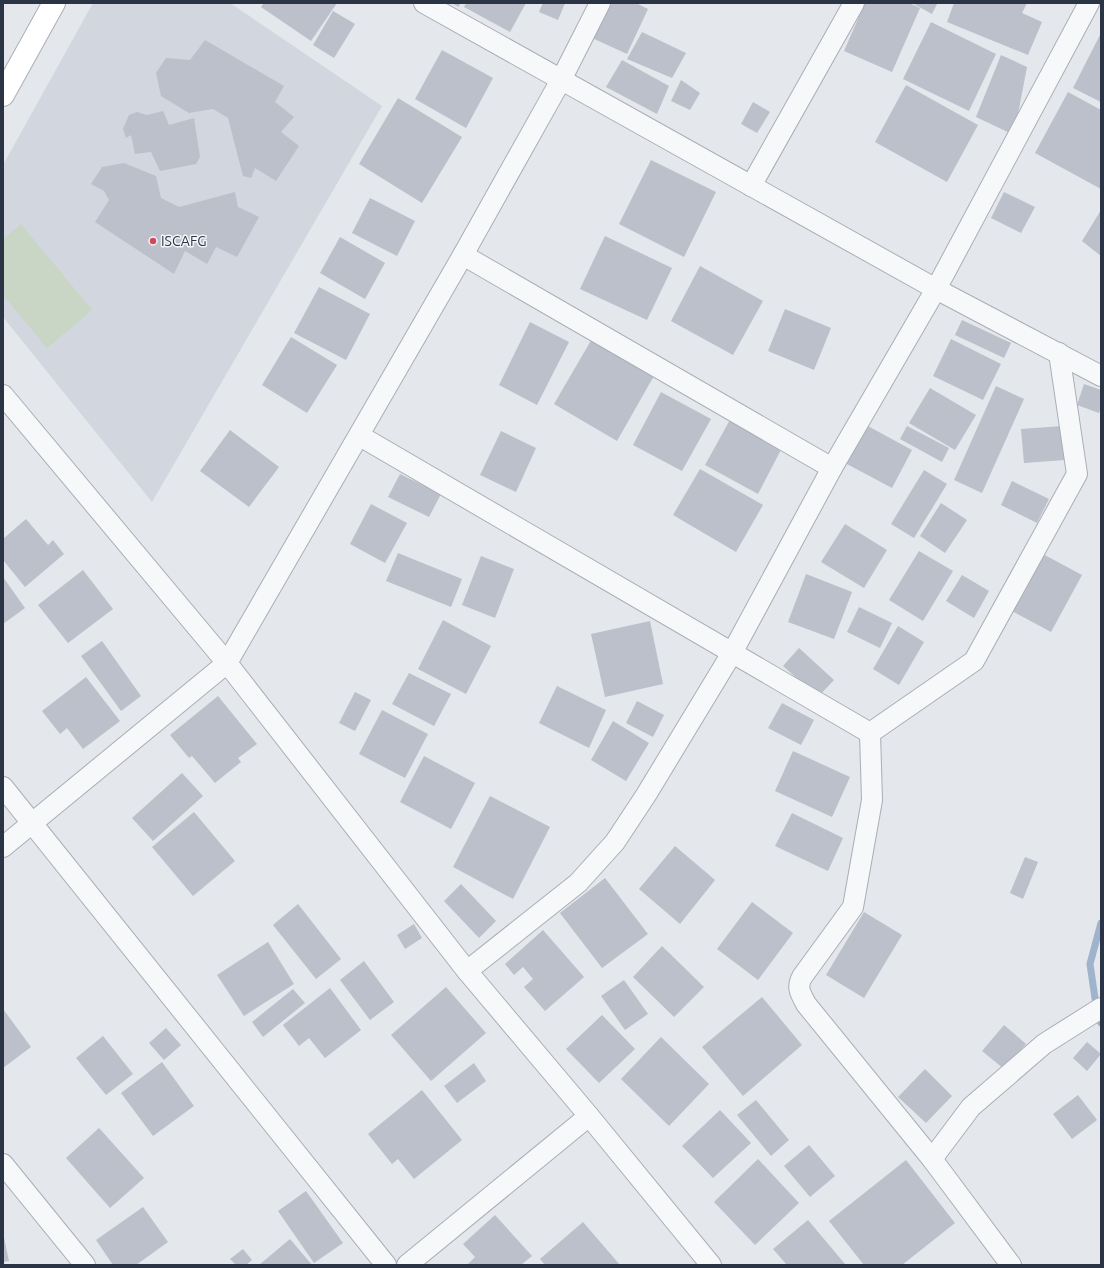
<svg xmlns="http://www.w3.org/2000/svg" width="1104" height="1268" viewBox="0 0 1104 1268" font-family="Ubuntu,sans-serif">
  <rect width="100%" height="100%" fill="#e4e7ec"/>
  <polygon fill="#d2d6de" points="93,3 230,3 382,106 152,502 3,317 3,165"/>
  <polygon fill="#c9d6c5" points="21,224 92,310 47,348 3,295 3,239"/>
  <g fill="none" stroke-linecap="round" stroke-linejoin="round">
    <polyline stroke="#9fb4cc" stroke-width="7" points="1101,923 1090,964 1098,1019 1101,1023"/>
  </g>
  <g fill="#bbc0ca">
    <polygon points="264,3 337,3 311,41 261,7"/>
    <polygon points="451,3 460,3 459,7"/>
    <polygon points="466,3 526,3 510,32 464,7"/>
    <polygon points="543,3 565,3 558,20 539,12"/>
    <polygon points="605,3 639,3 638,4 648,9 627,54 590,37"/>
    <polygon points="865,3 909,3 920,8 892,72 844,51"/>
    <polygon points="912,3 937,3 937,4 932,14"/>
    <polygon points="954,3 1027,3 1022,13 1042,22 1028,55 947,22"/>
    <polygon points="333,11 355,24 334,58 313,45"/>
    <polygon points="931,22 996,54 969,111 903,79"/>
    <polygon points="642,32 686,53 672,78 627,59"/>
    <polygon points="1101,33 1101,102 1073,88"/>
    <polygon points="205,40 284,86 275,102 294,117 281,132 299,146 276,181 255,168 251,178 243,176 228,118 213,109 189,113 161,96 156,73 166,58 190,60"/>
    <polygon points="442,50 493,78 466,128 415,99"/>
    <polygon points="1001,55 1027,67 1014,135 976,117"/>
    <polygon points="622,60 669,86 657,114 606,87"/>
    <polygon points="681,80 700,93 690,110 671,101"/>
    <polygon points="906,85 978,125 947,182 875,142"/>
    <polygon points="1068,92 1101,110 1101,189 1035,153"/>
    <polygon points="398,98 462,137 422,203 359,164"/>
    <polygon points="753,102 770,112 757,133 741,124"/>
    <polygon points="163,111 169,125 194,118 200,157 196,164 160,171 151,152 135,154 131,135 126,138 123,129 129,115 137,112 147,115"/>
    <polygon points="651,160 716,192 684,257 619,224"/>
    <polygon points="124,163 156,176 161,198 179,207 235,192 238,207 259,217 237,257 216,247 207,264 185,251 174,274 95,222 109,200 104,191 91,184 102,167"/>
    <polygon points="1004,192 1035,207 1021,233 991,218"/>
    <polygon points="370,198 415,221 397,256 352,233"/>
    <polygon points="1101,210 1101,256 1082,241"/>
    <polygon points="605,236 672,268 647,320 580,289"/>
    <polygon points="340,237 385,263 365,299 320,273"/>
    <polygon points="700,266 763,301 733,355 671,321"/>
    <polygon points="319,287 370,314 346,360 294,333"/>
    <polygon points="785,309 831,328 814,370 768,351"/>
    <polygon points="962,320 1011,343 1004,358 955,335"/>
    <polygon points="530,322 569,342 537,405 499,385"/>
    <polygon points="291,337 337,365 307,413 262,385"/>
    <polygon points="593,337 655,374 617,441 554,404"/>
    <polygon points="951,339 1001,364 983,400 933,376"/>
    <polygon points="1084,384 1101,390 1101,406 1099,413 1077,405"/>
    <polygon points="996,386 1024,399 982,493 954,480"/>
    <polygon points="930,388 976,415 955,450 909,423"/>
    <polygon points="661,392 711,419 682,471 633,445"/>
    <polygon points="731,418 783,446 758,494 705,465"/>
    <polygon points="866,425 912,450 892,488 845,463"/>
    <polygon points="907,426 949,448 942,462 900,439"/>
    <polygon points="1062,426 1065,460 1024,463 1021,429"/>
    <polygon points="230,430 279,467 249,507 200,471"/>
    <polygon points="501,431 536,448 516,492 480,475"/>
    <polygon points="700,469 763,505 736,552 673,515"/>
    <polygon points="924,470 947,484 914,538 891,524"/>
    <polygon points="400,474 441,494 429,517 388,497"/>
    <polygon points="1012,481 1049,499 1037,523 1001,505"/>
    <polygon points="941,503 967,520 945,553 920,536"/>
    <polygon points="371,504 407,523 385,563 350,544"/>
    <polygon points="26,519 48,545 53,540 64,554 25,587 3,560 3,539"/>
    <polygon points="845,524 887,550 864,588 821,562"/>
    <polygon points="919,551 953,571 923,621 889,600"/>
    <polygon points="398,553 462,579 451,607 386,581"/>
    <polygon points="1041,553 1082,575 1051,632 1010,610"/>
    <polygon points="481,556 514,569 495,618 462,605"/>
    <polygon points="83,570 113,609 68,643 38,605"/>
    <polygon points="806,574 852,592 834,639 788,622"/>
    <polygon points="962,575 989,591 974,618 946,601"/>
    <polygon points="3,577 25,608 3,624"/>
    <polygon points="859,607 892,623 880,648 847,632"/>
    <polygon points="443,620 491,646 466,694 418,669"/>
    <polygon points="650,621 663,684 605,697 591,634"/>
    <polygon points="898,626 924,642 899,685 873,669"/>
    <polygon points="102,641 141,696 121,711 81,656"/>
    <polygon points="799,648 834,680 818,697 783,666"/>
    <polygon points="409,673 451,694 434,726 392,704"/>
    <polygon points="86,677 120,721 83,749 67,728 60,734 42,711"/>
    <polygon points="557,686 606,710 589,748 539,723"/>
    <polygon points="355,692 371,700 355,731 339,723"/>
    <polygon points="218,696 257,744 238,758 241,762 215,783 192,756 189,758 170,735"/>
    <polygon points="637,701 664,715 653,737 626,723"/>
    <polygon points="782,703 814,720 801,745 768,728"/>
    <polygon points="382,710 428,734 405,778 359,754"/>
    <polygon points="613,721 649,743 626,781 591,760"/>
    <polygon points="793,751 850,777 832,817 775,791"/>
    <polygon points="424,756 475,783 451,829 400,802"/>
    <polygon points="182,773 203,796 153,841 132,818"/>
    <polygon points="490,796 550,827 513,899 453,867"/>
    <polygon points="194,812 235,861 193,896 152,847"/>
    <polygon points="792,813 843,838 828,871 775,846"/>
    <polygon points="675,846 715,880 680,924 639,889"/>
    <polygon points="1025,857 1038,862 1023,899 1010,893"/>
    <polygon points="605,878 648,934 602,968 560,913"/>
    <polygon points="461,884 496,921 479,938 444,901"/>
    <polygon points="752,902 793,933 758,980 717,949"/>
    <polygon points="298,904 341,959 316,979 273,925"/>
    <polygon points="864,912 902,935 864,998 826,975"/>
    <polygon points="414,924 422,938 405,949 397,935"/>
    <polygon points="543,930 584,977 545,1011 524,987 533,979 523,967 514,975 505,964"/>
    <polygon points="268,942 294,984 244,1016 217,975"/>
    <polygon points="662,946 704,987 674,1017 633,977"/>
    <polygon points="364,961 394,1002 370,1020 340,980"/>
    <polygon points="624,980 648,1014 625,1030 601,996"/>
    <polygon points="446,987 486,1033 431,1081 391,1035"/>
    <polygon points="330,988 361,1030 325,1058 309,1038 299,1046 283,1025"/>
    <polygon points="293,989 305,1003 263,1037 252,1022"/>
    <polygon points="762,997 802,1045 743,1096 702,1047"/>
    <polygon points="3,1009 31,1047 3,1068"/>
    <polygon points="602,1015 635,1049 599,1083 566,1049"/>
    <polygon points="1004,1025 1026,1044 1004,1069 982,1051"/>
    <polygon points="166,1028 181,1045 164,1060 149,1043"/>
    <polygon points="103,1036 133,1074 106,1095 76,1058"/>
    <polygon points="661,1037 709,1084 669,1126 621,1079"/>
    <polygon points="1087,1042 1101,1054 1087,1071 1073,1058"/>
    <polygon points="162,1062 194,1106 153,1136 121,1093"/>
    <polygon points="474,1063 486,1081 457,1103 444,1086"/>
    <polygon points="925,1069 952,1096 926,1123 898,1097"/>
    <polygon points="422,1090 462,1140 414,1179 398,1159 392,1164 368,1134"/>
    <polygon points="1078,1095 1097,1120 1072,1139 1053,1114"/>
    <polygon points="756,1100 789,1140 771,1156 737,1115"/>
    <polygon points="720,1110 751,1143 713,1178 682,1146"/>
    <polygon points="99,1128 144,1178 110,1208 66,1158"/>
    <polygon points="809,1145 835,1176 810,1197 784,1166"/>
    <polygon points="758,1159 799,1203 755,1245 714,1202"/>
    <polygon points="906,1160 955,1223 902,1265 864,1265 829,1221"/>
    <polygon points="306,1191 343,1243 314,1263 278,1211"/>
    <polygon points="143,1207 168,1242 136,1265 113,1265 96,1240"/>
    <polygon points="495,1215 532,1256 521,1265 468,1264 475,1257 463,1244"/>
    <polygon points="808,1220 845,1264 844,1265 787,1265 773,1249"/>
    <polygon points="583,1222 620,1265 545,1265 540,1259"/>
    <polygon points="3,1233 9,1261 3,1262"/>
    <polygon points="290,1239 312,1265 259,1265"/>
    <polygon points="243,1249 252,1260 246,1265 236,1265 230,1259"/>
  </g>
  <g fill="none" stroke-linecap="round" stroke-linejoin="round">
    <defs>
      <g id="street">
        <polyline points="424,3 936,289 1101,376"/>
        <polyline points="751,186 854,3"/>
        <polyline points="463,255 832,468"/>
        <polyline points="3,395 227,663 467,971 589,1116 711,1265"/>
        <polyline points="360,436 870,733"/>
        <path d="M870,733L872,800L853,907L802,977C796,988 801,994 806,1004L932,1159L1011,1265"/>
        <polyline points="870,733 974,661 1077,474 1059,353"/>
        <polyline points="3,787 386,1265"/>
        <polyline points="3,847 227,663 463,255 561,80 600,3"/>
        <polyline points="467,971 578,883 615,842 646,795 732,653 832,468 936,289 1089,3"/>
        <polyline points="932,1159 971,1107 1044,1044 1101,1008"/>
        <polyline points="3,1164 85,1265"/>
        <polyline points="407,1265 589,1116"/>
      </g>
      <polyline id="secondary" points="3,95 54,3"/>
    </defs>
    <use href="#street" stroke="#a9aeb7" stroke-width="22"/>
    <use href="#secondary" stroke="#a9aeb7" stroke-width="24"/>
    <use href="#street" stroke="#f7f8fa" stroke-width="20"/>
    <use href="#secondary" stroke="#fff" stroke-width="22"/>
  </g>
  <circle fill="#d1495b" stroke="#f4f6f9" stroke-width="1.5" cx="153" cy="241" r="4"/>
  <g text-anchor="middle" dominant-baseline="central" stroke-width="3" stroke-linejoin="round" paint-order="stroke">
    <g font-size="14" fill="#2b3445" stroke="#f4f6f9" text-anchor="start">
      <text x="161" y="241">ISCAFG</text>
    </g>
  </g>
  <rect width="1104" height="1268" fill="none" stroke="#2b3445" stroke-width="8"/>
</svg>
